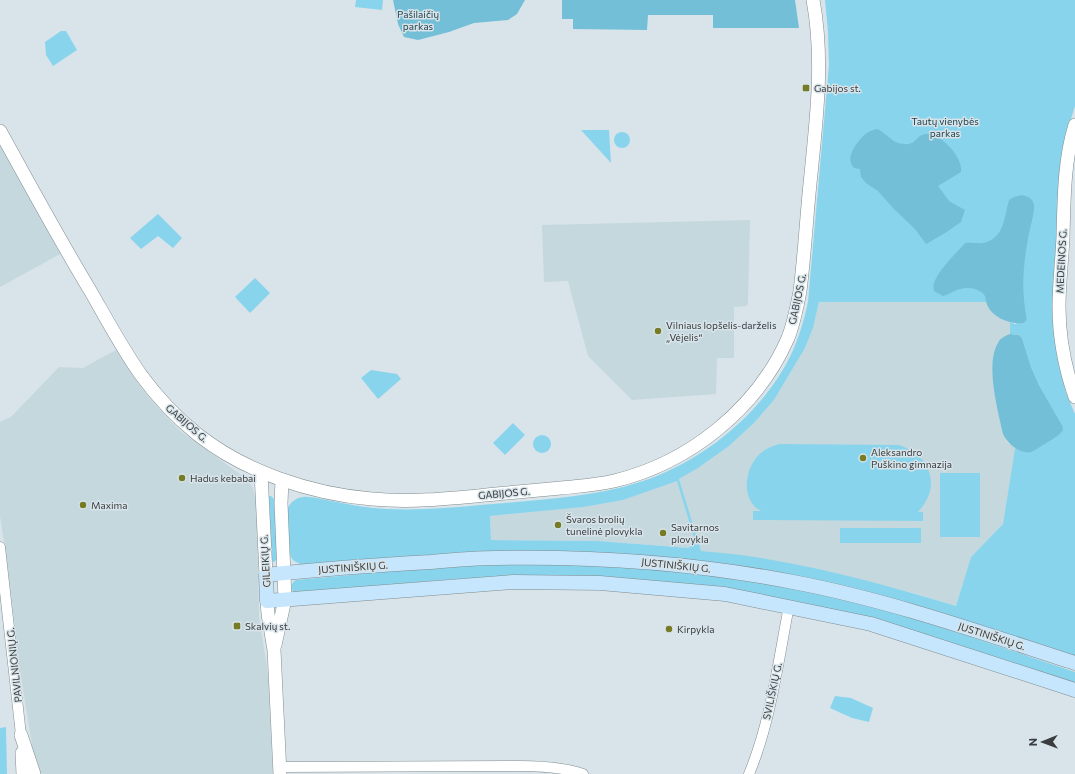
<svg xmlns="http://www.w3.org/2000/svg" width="1075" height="774" viewBox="0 0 1075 774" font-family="Commissioner,sans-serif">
  <rect width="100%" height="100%" fill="#d8e4e9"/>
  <g fill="#c4d8de">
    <polygon points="0,144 62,253 0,287"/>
    <polygon points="750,220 748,302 747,306 734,307 734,358 717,358 716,394 632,400 588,356 568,281 544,282 542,225"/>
    <polygon points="819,302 986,302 987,306 1003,320 1010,322 1010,334 1001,339 1006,441 1015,448 1003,524 971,557 956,606 914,593 832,573 766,559 700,551 679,479 698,468 729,446 754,423 774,400 805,348 813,328"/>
    <polygon points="116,350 132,375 149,398 179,430 248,480 253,489 256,498 257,509 259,617 268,674 273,774 40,774 34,757 19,664 8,568 0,516 0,422 11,417 59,367 83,368"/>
    <polygon points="677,480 695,541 689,548 598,541 491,540 490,516 584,507 623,500"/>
  </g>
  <g fill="#89d4ed" fill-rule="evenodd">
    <polygon points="356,0 383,0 382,10 355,7"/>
    <path d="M825,0H1075V106L1068,129L1059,364L1066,393L1075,414V657L930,610L665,557L305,566C301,564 297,563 293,560C285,551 288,521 288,508C291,501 299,496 308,497C316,497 324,500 332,501C350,505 369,508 387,509C427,511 466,506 505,503C550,499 597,496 640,482C704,462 771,407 796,343C801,330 805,316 808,302L829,65L828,32ZM819,302H986L1024,305L1027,319L1015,324L1010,322V334L1019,335L1022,338L1031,367L1039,385L1062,425L1025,452L1015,448L1003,524L971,557L956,606C894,587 831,570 767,559C745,555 723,553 701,551L679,479L698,468L729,446L754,423L774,400L805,348L813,328ZM677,481L695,541L689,548L598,541L491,540L490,516L584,507L623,500Z"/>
    <polygon points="61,31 66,31 77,50 53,66 46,55 45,42"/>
    <polygon points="581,130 609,130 611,163"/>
    <circle cx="622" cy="140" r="8"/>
    <polygon points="158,214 182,238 173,248 158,236 141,249 130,238"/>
    <polygon points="255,278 270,293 250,313 235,297"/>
    <polygon points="371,370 397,374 401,379 378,399 361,378"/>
    <polygon points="513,423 525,435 505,455 493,443"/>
    <circle cx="542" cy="444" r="9"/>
    <path d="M779,444L899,445C931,456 942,486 918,512H923V521L753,520V511H761C739,500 745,465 762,452C767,448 773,446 779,444Z"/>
    <rect x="940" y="473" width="40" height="64"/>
    <polygon points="269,496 271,496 274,499 277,559 274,562 272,561"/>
    <rect x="840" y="528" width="81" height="15"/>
    <path d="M527,563C605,566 682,569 759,582C806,590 858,601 903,615C961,633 1018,653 1075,672V682L1038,673L851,614L809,604L760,595L506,577L454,579L295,593C290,589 290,584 296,580L426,568Z"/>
    <polygon points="835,696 851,698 873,708 869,722 852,718 830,708"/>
    <polygon points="6,727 7,774 0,774 0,728"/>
  </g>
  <g fill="#73bfd7">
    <polygon points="393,0 525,0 517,14 508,20 474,23 449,32 418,40 404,37 398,24"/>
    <polygon points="562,0 795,0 799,28 713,28 713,15 648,15 647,30 573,29 573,19 562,19"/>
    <path d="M877,129C885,132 890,140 898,143C918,148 914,135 926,134C940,132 964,158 961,172L938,186L949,201L965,210L961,222L945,233L926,244L915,229L893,208L878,191L866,183L861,177L860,169L854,168C853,166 851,165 851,163C847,153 862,135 870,131C872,130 875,130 877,129Z"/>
    <path d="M1021,195C1027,196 1033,198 1034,205C1035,212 1029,231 1028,239C1023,266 1021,292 1027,319L1024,323C1011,325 993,318 987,305C986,302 986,299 985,296C982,291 974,288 969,288C959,287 952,293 943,296L934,291C929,278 956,254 965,243C971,242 977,244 983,243C1005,238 1004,217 1009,200L1014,197Z"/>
    <path d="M1010,334L1019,335L1022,338L1031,367L1039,385L1062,425L1063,430C1058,437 1052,439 1045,444C1041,446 1036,450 1031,452C1020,455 1007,443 1003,434C998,411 985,364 998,343C1000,338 1005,336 1010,334Z"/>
  </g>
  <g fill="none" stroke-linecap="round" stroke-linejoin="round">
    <defs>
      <g id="minor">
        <polyline points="0,547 21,735"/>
        <path d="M280,767L520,766C542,766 563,767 583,774"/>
        <path d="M749,774C771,721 778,662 789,606"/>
      </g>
      <g id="tertiary">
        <path d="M1075,125C1064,160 1064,200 1063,237C1062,260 1059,284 1059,307C1059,338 1065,368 1075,397"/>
        <path d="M0,131C30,185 59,239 91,292C106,318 123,350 141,375C157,397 176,417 197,434C245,472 311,494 372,499C413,503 455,498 496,494C518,492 539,490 561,488C579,486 597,485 614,481C689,463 757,409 788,338C794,323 797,307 800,291C804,259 806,226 809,194C815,130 825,64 813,0"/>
        <polyline points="261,472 266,575"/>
        <polyline points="267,601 268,614 274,650 280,774"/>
        <polyline points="275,645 285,599 281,503 282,480"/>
        <polyline points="21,735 34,774"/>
        <polyline points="22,753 23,774"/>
      </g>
      <path id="secondary" d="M1075,663C982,633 889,600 793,582C695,563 596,556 497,558C475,558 453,560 431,562C376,565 321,569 266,575L267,601L513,582L600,583L725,594L871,624L1075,690"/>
    </defs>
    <use href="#minor" stroke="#818c8f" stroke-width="11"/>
    <use href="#tertiary" stroke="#818c8f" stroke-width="14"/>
    <use href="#secondary" stroke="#818c8f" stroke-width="15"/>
    <use href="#minor" stroke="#fff" stroke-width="10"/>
    <use href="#tertiary" stroke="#fff" stroke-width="13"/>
    <use href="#secondary" stroke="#c5e6fc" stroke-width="14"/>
  </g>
  <g fill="#777b24" stroke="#d8e4e9" stroke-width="1.5">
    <rect x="802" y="84" width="8" height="8" rx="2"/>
    <circle cx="658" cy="331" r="4"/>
    <circle cx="863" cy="458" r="4"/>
    <circle cx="182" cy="478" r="4"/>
    <circle cx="83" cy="505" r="4"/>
    <circle cx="558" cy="525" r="4"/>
    <circle cx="663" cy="533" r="4"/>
    <rect x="233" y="622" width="8" height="8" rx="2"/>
    <circle cx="669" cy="629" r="4"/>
  </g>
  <g text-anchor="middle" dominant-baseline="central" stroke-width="3" stroke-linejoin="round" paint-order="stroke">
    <g font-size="10" fill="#193d48" stroke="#d8e4e9">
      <text x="418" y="14">Pašilaičių<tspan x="418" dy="12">parkas</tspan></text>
      <text x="945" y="121">Tautų vienybės<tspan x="945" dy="12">parkas</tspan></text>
    </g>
    <g font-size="10" fill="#393d3f" stroke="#d8e4e9" text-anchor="start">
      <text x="814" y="88">Gabijos st.</text>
      <text x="666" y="325">Vilniaus lopšelis-darželis<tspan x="666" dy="12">„Vėjelis“</tspan></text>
      <text x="871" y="452">Aleksandro<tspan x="871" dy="12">Puškino gimnazija</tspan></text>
      <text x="190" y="478">Hadus kebabai</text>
      <text x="91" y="505">Maxima</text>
      <text x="566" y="519">Švaros brolių<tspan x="566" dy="12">tunelinė plovykla</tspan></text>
      <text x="671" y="527">Savitarnos<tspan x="671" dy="12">plovykla</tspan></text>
      <text x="245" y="626">Skalvių st.</text>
      <text x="677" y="629">Kirpykla</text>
    </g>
    <g font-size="10" fill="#393d3f" stroke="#d8e4e9">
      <text transform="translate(1061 261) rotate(-87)">MEDEINOS G.</text>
      <text transform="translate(797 299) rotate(-78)">GABIJOS G.</text>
      <text transform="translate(187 423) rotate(41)">GABIJOS G.</text>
      <text transform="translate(504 493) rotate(-5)">GABIJOS G.</text>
      <text transform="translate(265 561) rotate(-93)">GILEIKIŲ G.</text>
      <text transform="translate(676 565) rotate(6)">JUSTINIŠKIŲ G.</text>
      <text transform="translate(353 567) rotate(-4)">JUSTINIŠKIŲ G.</text>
      <text transform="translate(992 636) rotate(18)">JUSTINIŠKIŲ G.</text>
      <text transform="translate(14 665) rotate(-96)">PAVILNIONIŲ G.</text>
      <text transform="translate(772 691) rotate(-78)">SVILIŠKIŲ G.</text>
    </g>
  </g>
  <g transform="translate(1043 742) rotate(269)" stroke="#d8e4e9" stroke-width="3" paint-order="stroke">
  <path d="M0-3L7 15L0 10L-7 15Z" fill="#393d3f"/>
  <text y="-6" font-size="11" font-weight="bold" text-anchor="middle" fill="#393d3f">N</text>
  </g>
</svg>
